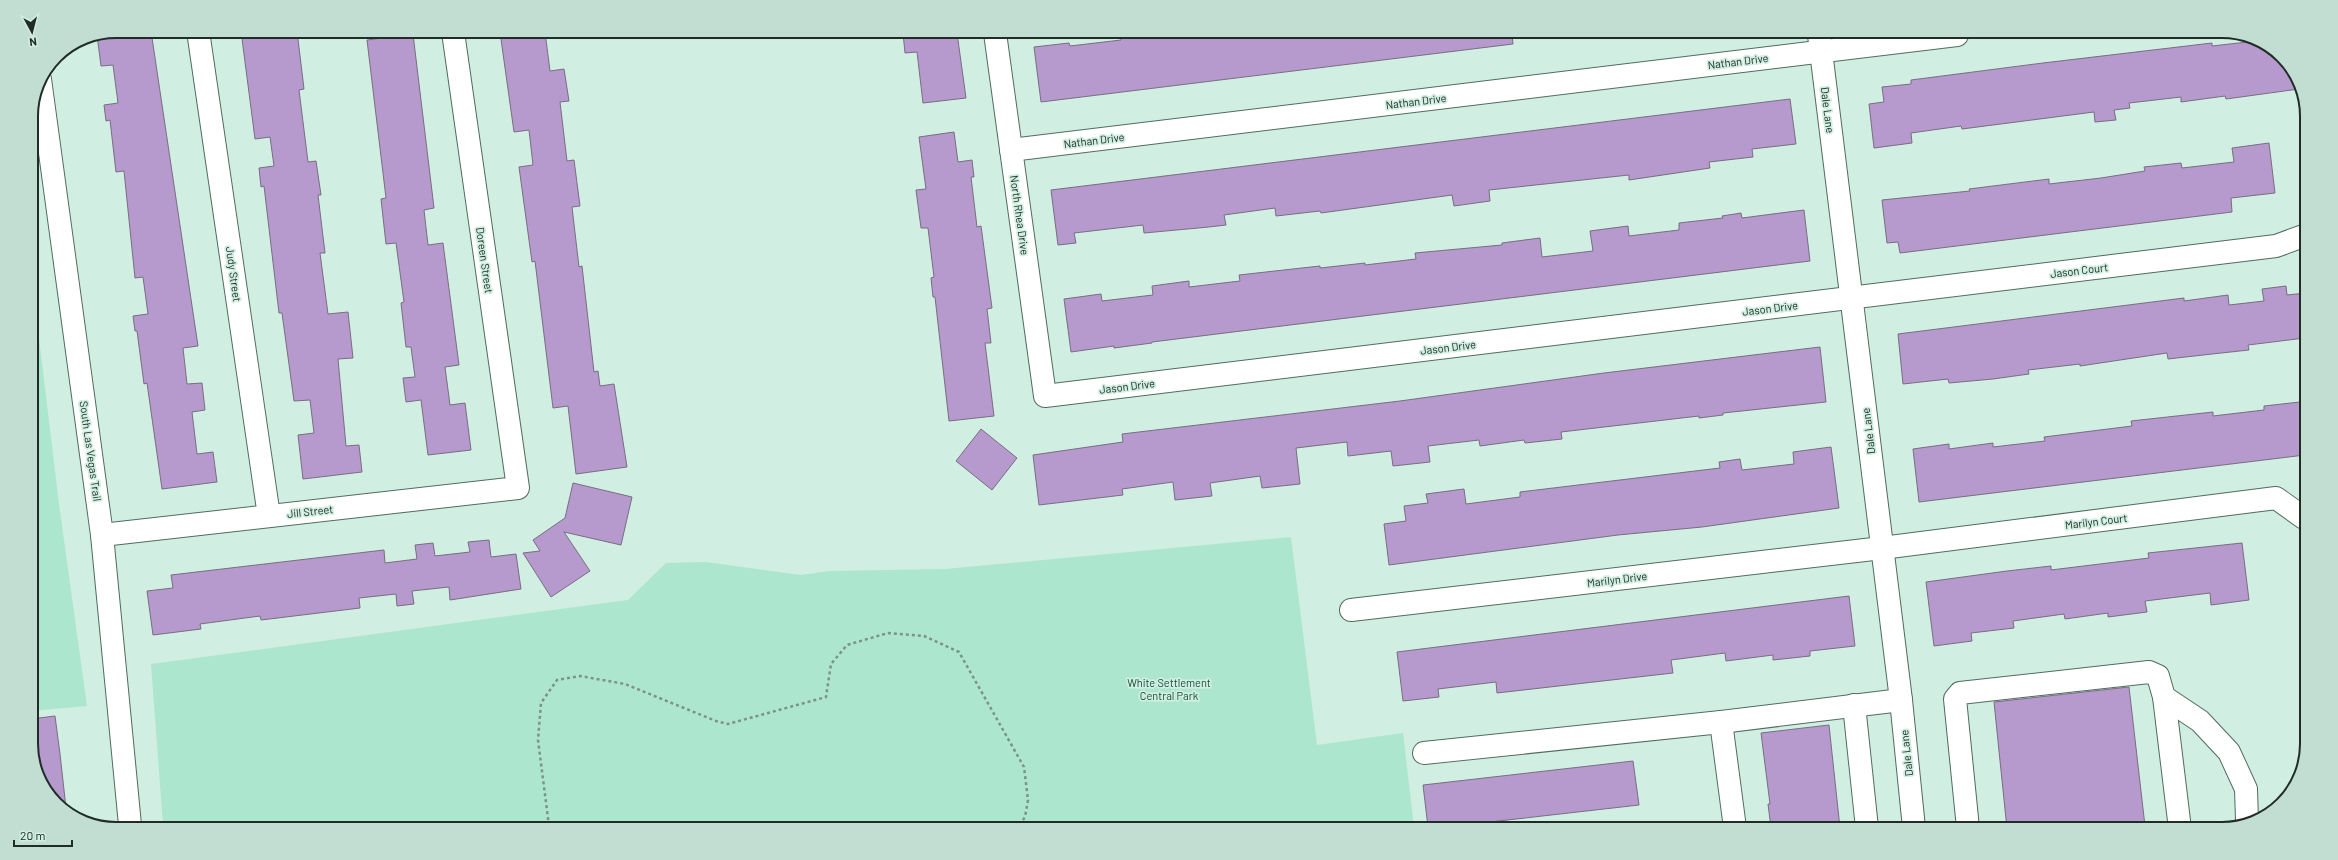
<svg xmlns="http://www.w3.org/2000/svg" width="2338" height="860" viewBox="0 0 2338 860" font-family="Barlow,sans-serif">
  <rect width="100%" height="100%" fill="#d0eee1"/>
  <g fill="#ade6ce">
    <polygon points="31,272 59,504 87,706 31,711"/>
    <polygon points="1291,537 1317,745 1403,733 1414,827 163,825 151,664 628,600 666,563 706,562 801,575 830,571 945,569"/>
  </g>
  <g fill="#b699cd" stroke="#796d82">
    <polygon points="116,31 151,31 198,346 183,348 187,384 202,383 205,410 192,412 197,454 213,452 217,482 162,489 147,383 144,384 137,331 135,331 133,316 148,314 143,277 135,278 124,171 116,172 110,120 106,121 104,105 118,103 113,65 101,66 97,35"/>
    <polygon points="241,31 297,31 304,89 299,90 308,162 316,161 321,195 318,195 325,253 320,253 328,314 348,312 353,358 338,359 346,446 359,445 362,472 303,479 298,435 314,433 310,400 294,401 282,313 279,313 264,186 261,187 259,168 274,166 270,137 255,139"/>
    <polygon points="500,32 545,32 550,71 564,69 569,101 560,102 567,161 574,160 580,206 572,207 579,267 582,266 594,372 598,371 600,386 614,384 627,467 576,474 568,406 553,408 535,261 532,262 519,167 533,165 529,130 514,132"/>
    <polygon points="903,33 957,33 966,98 923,103 917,52 905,53"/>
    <polygon points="1120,33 1512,34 1513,44 1041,102 1034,47 1069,43 1070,46 1121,40"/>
    <polygon points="413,34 434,208 424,210 428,245 443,243 459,365 445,367 450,405 465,403 471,450 428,455 421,400 406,402 403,378 415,377 411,347 406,347 401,303 404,302 396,243 386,244 381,199 386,198 367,40"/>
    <polygon points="2256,41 2289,64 2299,89 2226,99 2225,96 2181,102 2181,97 2129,103 2130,108 2114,110 2116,120 2095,122 2094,112 1962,129 1961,126 1911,133 1912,143 1874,148 1869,104 1884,102 1882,87 1911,84 1911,80 2043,63 2212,43 2212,46"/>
    <polygon points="1790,99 1796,144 1752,149 1753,157 1709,162 1710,168 1629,180 1629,175 1489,190 1490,201 1454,206 1452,195 1321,213 1320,211 1276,216 1275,208 1224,215 1226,225 1209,227 1144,233 1143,225 1074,233 1076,243 1058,245 1051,190"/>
    <polygon points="954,132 958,162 972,160 974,177 971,177 977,227 981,226 992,308 987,309 991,343 985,343 994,416 949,421 935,297 933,297 931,278 934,277 928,228 921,228 916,190 926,189 919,137"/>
    <polygon points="2269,143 2275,193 2231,198 2232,212 1900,253 1898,242 1887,243 1882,200 1970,191 1969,189 2049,179 2049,184 2101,178 2145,171 2144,167 2181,163 2182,168 2234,162 2232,148"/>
    <polygon points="1804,210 1810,261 1152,342 1152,343 1114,348 1114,346 1071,352 1064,299 1101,294 1102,301 1153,295 1152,286 1189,281 1189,287 1240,281 1239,275 1320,266 1320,268 1365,263 1365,265 1416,259 1415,253 1502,245 1502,243 1540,238 1542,257 1593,251 1590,231 1628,226 1629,236 1679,230 1679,223 1723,218 1722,216 1741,213 1742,218"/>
    <polygon points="2286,286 2287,295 2306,293 2305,338 2248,345 2249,350 2212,354 2168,359 2167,353 2080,366 2080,364 2028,370 2029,374 1993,379 1949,383 1948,379 1903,384 1898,334 2184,298 2184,301 2228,295 2229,305 2264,301 2262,289"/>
    <polygon points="1820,347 1826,402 1723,413 1723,415 1699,418 1699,416 1561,432 1562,439 1525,443 1524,440 1480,446 1479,440 1428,446 1430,462 1393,466 1391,451 1348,456 1347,442 1296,448 1300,484 1262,488 1260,476 1210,483 1212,496 1175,500 1173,482 1122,489 1123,495 1039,505 1033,455 1123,442 1122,434 1400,401 1604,373"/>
    <polygon points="2300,402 2305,455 1919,502 1913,449 1949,444 1949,449 1993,443 1993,447 2045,441 2044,437 2132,426 2131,421 2213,412 2213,416 2264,410 2264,406"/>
    <polygon points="981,429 1017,458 992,490 956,461"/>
    <polygon points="1831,447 1839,508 1702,527 1618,535 1389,565 1384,524 1406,521 1404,506 1428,503 1426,494 1464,489 1466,504 1520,497 1520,492 1720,468 1719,462 1740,459 1742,470 1794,464 1793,452"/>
    <polygon points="573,483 632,497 621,545 564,532 590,571 551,597 523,553 540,551 533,540 565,518"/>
    <polygon points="489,540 491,557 516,554 521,589 450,600 449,587 412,591 414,604 397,606 396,594 359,598 360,608 261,620 260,616 200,624 201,629 153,635 147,591 173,588 171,575 384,550 385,563 417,559 415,545 433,543 435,556 470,552 468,542"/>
    <polygon points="2242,543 2249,600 2211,605 2210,593 2145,601 2147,612 2108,617 2108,613 2065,619 2064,614 2013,621 2014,628 1971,633 1972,641 1934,646 1926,582 2007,571 2051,566 2051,570 2149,558 2148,553"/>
    <polygon points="1849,596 1855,646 1810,651 1810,656 1773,660 1773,655 1726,661 1725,653 1671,660 1673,673 1497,693 1496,682 1438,689 1439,697 1403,701 1397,652"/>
    <polygon points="2129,687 2145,826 2120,829 2007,829 1994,702"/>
    <polygon points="55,716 60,754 66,808 49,796 31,749 31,719"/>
    <polygon points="1829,725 1840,828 1771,828 1768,804 1770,804 1761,733"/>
    <polygon points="1633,761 1639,805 1446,827 1428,827 1423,785"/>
  </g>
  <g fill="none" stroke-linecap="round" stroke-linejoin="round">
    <defs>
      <g id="minor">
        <polyline points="198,31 269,516"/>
        <polyline points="995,33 1045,396 2276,246 2306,235"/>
        <polyline points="1819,35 1901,700 1914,828"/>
        <polyline points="1011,150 1957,35"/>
        <polyline points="102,535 518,488 453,32"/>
        <polyline points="1351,610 1882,548 2276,498 2304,518"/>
        <polyline points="2164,697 2180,829"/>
        <polyline points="1854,705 1867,828"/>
        <polyline points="1721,722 1735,828"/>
        <polyline points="1424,753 1721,722 1901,700"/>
        <polyline points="1968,828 1955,699 1960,693 2149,672 2158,676 2164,697 2200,721 2229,752 2246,789 2247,820"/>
      </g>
      <polyline id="major" points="40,79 102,535 130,825"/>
    </defs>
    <use href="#minor" stroke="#526b60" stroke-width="24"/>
    <use href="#major" stroke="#526b60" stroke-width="24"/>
    <polyline stroke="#7d9289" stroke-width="2.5" stroke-dasharray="3 3" stroke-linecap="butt" points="549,826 538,740 541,703 557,680 580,676 625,684 716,721 728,724 826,697 831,664 847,645 888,633 924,636 959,652 1024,767 1028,800 1025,817 1019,826"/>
    <use href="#minor" stroke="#fff" stroke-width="22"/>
    <use href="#major" stroke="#fff" stroke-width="22"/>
  </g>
  <g text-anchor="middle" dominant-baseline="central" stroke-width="3.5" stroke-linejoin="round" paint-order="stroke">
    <g font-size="11" fill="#212c27" stroke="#d0eee1">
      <text transform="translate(1738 61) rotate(-7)">Nathan Drive</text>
      <text transform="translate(1416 101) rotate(-7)">Nathan Drive</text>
      <text transform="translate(1828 110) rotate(83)">Dale Lane</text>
      <text transform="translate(1094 140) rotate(-7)">Nathan Drive</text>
      <text transform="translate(1020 215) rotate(82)">North Rhea Drive</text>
      <text transform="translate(485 260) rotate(82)">Doreen Street</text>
      <text transform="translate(2079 270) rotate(-7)">Jason Court</text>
      <text transform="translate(234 274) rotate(82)">Judy Street</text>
      <text transform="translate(1770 308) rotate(-7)">Jason Drive</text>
      <text transform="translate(1448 347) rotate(-7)">Jason Drive</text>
      <text transform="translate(1127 386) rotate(-7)">Jason Drive</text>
      <text transform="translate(1868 431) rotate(-97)">Dale Lane</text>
      <text transform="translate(91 451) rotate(82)">South Las Vegas Trail</text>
      <text transform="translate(310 511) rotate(-6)">Jill Street</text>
      <text transform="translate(2096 521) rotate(-7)">Marilyn Court</text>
      <text transform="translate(1617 579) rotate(-7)">Marilyn Drive</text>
      <text transform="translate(1906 753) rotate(-96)">Dale Lane</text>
    </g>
    <g font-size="11" fill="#174e3b" stroke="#d0eee1">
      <text x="1169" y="682">White Settlement<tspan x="1169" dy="13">Central Park</tspan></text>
    </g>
  </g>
  <path d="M0 0H2338V860H0ZM116 38H2222A78 78 0 0 1 2300 116V744A78 78 0 0 1 2222 822H116A78 78 0 0 1 38 744V116A78 78 0 0 1 116 38Z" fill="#c2ded2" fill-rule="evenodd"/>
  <path fill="none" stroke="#212c27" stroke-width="2" d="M116 38H2222A78 78 0 0 1 2300 116V744A78 78 0 0 1 2222 822H116A78 78 0 0 1 38 744V116A78 78 0 0 1 116 38Z"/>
  <g transform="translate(32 32) rotate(173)" stroke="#d0eee1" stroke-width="3" paint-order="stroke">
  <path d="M0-3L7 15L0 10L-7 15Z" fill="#212c27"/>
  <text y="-6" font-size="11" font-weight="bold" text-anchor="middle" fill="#212c27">N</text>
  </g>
  <path d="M14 840v6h58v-6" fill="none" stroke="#212c27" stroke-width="2"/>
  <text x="20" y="840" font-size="12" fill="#212c27" stroke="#d0eee1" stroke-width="3" paint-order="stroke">20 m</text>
</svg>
